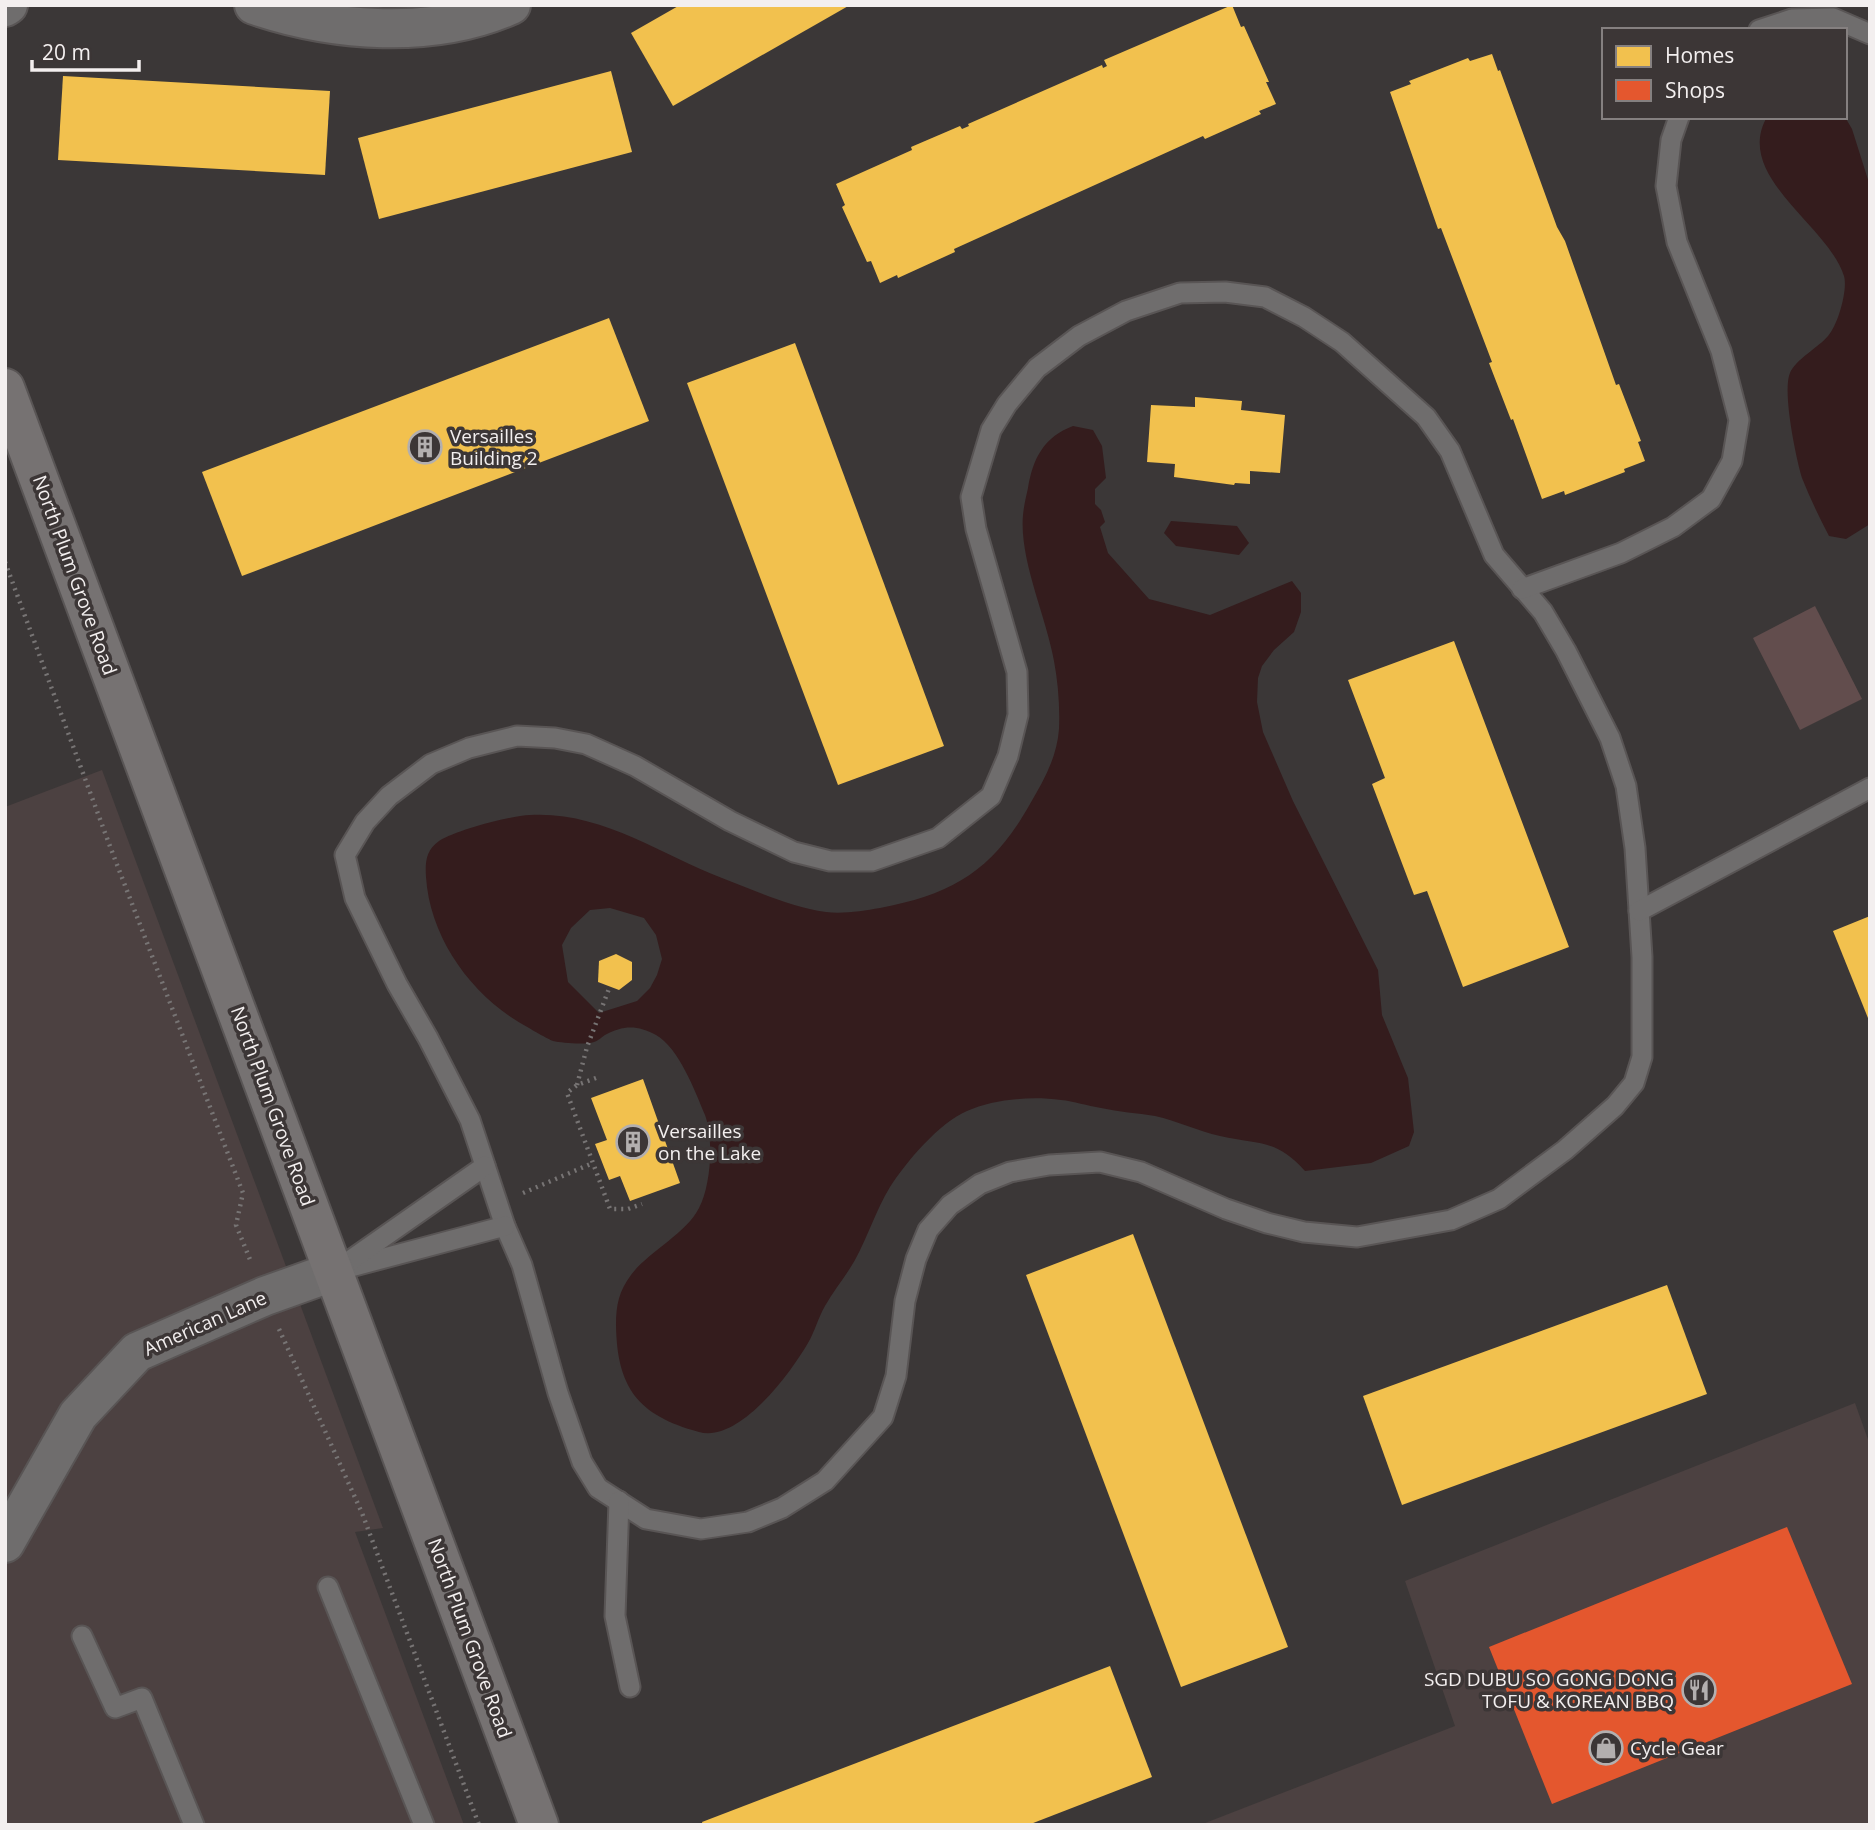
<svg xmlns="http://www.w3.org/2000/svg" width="1875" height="1830" viewBox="0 0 1875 1830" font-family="'Open Sans',sans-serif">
  <rect width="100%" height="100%" fill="#3b3737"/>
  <g fill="#4c4141">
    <polygon points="102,770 383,1528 355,1532 464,1825 5,1825 5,807"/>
    <polygon points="1855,1403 1870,1445 1870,1825 1200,1825 1455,1726 1405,1581"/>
  </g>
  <polygon fill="#624d4d" points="1815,606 1862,699 1800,730 1753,638"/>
  <g fill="#341c1d" fill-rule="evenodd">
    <path d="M1767,117H1845L1852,129L1870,186V524L1846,539L1829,536C1819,517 1810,498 1802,478C1796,458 1782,391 1790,373C1795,360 1819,347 1828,336C1838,325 1848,290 1844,276C1828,225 1733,176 1767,117Z"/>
    <path d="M1073,426L1093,430L1102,446L1106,478L1095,489V504L1101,510L1105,522L1100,527L1108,553L1149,599L1210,615L1292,581L1301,593V612L1294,632L1274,650L1262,666L1258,678L1257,702L1263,732L1293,801L1378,970L1382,1015L1408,1078L1414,1132L1409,1146L1371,1163L1305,1171C1275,1138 1259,1145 1220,1136C1198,1131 1177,1121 1155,1116C1137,1113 1119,1112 1101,1108C1087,1106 1074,1101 1061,1100C1031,1096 994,1099 967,1111C940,1122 906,1162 890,1187C876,1210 868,1236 855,1260C846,1276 834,1290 825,1306C818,1318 815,1331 808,1343C790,1374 739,1443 699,1432C637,1415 617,1387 616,1325C616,1305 619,1291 631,1275C649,1251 686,1234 699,1208C711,1185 714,1139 705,1115C695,1091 679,1048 656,1035C638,1025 623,1025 605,1035C602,1037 598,1041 594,1042C585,1045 562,1043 553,1041C552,1041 530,1029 529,1028C474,999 430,940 426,877C425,862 426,850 439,841C457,830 509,816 530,815C601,811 660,854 722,878C756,891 790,907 826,912C843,914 863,911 880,908C954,894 993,870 1030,804C1044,780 1057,757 1059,729C1060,706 1058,682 1054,661C1046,616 1019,559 1023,515C1024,505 1026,497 1028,488C1033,458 1044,437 1073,426ZM610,908L644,918L656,935L662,959L657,975L650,988L637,1001L599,1013L568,982L562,945L571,928L590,910Z"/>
    <polygon points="1171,521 1237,526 1249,543 1239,555 1176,546 1164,533"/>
  </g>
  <g fill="#f2c14e">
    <polygon points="680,5 850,5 673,106 631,33"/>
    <polygon points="1232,5 1241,27 1244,26 1269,82 1266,82 1276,104 1259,111 1261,114 1205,139 1203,136 954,249 955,252 898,278 897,275 880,283 871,261 867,262 842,207 845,205 836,184 912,150 911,147 960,126 962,129 969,126 968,124 1102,65 1103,68 1107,66 1104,60"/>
    <polygon points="1492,54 1498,71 1500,70 1557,227 1565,241 1616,385 1619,384 1641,441 1638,442 1645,461 1624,469 1625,472 1565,495 1564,491 1542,499 1513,419 1511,420 1489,363 1492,362 1441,228 1438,229 1390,92 1411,84 1409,81 1468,58 1470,61"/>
    <polygon points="611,71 632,152 379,219 358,138"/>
    <polygon points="63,76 330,91 325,175 58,160"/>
    <polygon points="609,318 649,421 242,576 202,472"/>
    <polygon points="795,343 944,746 838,785 687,383"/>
    <polygon points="1195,397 1242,401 1241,410 1285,415 1280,473 1250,471 1250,484 1235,483 1234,485 1174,477 1175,464 1147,462 1151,405 1195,407"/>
    <polygon points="1454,641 1569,947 1463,987 1427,891 1414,895 1372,784 1385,778 1348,680"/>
    <polygon points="1870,916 1870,1023 1833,931"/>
    <polygon points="616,954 632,962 632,980 619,990 598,982 599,961"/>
    <polygon points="643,1079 680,1183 630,1201 620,1176 609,1180 595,1144 607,1140 591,1098"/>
    <polygon points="1133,1234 1288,1647 1181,1687 1026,1275"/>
    <polygon points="1667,1285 1707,1394 1402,1505 1363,1396"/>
    <polygon points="1110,1666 1152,1777 1028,1825 703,1825 702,1822"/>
  </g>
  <polygon fill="#e4572e" points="1787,1527 1852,1684 1552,1804 1489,1647"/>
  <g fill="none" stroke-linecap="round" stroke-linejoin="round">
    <defs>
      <g id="lane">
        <polyline points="1759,30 1792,19 1833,18 1870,34"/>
        <polygon points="1225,292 1265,297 1304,317 1342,342 1426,417 1450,451 1494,555 1543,612 1566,651 1610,738 1626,786 1635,848 1642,957 1642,1057 1634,1083 1615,1106 1565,1150 1499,1199 1451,1220 1357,1237 1304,1232 1267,1223 1226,1209 1141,1172 1100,1162 1049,1165 1010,1172 980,1184 950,1205 928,1230 916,1259 905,1301 896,1376 883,1417 825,1481 782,1508 748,1522 701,1529 646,1519 598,1488 582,1462 558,1393 522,1265 505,1226 470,1120 428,1038 397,984 355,898 345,855 365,822 389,796 431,764 469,748 517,736 555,738 586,744 635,766 730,821 794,852 830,861 872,861 938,838 991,796 1008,756 1018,715 1017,672 976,529 971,497 991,430 1007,404 1037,368 1079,336 1126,311 1180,293"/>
        <polyline points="1522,589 1621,553 1673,527 1711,499 1732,461 1739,420 1721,351 1677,242 1666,186 1671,140 1679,117"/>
        <polyline points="1639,911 1870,788"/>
        <polyline points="347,1268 505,1226"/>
        <polyline points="335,1271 485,1166"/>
        <polyline points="619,1501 615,1616 630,1687"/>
        <polyline points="328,1587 424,1825"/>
        <polyline points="82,1636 115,1708 142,1698 194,1825"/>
      </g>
      <g id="street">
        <path d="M254,5C333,32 433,40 511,5"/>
        <polyline points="5,7 8,5"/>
        <polyline points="5,1543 78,1415 137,1352 265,1296 335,1271"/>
      </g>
      <polyline id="secondary" points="5,388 539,1825"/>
    </defs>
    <use href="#lane" stroke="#595555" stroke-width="23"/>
    <use href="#street" stroke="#595555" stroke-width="42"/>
    <use href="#secondary" stroke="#595555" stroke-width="42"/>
    <g stroke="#777474" stroke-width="4.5" stroke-dasharray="2 5" stroke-linecap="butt">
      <polyline points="5,562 111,849 243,1193 236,1225 251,1262"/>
      <polyline points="596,1078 577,1085 567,1093 610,1209 628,1209 642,1204"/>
      <polyline points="577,1085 587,1047 610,986"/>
      <polyline points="523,1193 593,1163"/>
      <polyline points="279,1329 362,1513 479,1825"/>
    </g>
    <use href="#lane" stroke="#6f6d6d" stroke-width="19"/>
    <use href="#street" stroke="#6f6d6d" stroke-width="38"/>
    <use href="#secondary" stroke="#767272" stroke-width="38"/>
  </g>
  <defs>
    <symbol id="building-ring" viewBox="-11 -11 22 22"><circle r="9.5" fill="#3c3636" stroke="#b3afaf" stroke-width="1.5"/><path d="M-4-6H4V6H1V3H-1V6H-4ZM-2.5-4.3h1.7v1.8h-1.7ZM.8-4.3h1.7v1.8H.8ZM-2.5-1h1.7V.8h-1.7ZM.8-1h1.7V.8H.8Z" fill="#b3afaf"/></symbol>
    <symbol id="restaurant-ring" viewBox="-11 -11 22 22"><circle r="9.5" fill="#3c3636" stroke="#b3afaf" stroke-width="1.5"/><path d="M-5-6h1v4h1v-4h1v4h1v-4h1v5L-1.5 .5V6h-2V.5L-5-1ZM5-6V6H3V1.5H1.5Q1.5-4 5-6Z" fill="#b3afaf"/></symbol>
    <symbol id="shop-ring" viewBox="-11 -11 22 22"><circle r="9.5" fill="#3c3636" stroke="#b3afaf" stroke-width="1.5"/><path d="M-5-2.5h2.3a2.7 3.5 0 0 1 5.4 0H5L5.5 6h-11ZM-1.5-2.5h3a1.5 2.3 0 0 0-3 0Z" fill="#b3afaf"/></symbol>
  </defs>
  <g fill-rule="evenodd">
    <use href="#building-ring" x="406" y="428" width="38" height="38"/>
    <use href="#building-ring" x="614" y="1123" width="38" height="38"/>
    <use href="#restaurant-ring" x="1680" y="1671" width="38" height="38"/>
    <use href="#shop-ring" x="1587" y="1729" width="38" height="38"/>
  </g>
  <g text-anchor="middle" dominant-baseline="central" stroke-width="7" stroke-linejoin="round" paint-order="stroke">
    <g font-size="19" fill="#f3efef" stroke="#3c3636" text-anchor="start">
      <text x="450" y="436">Versailles<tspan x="450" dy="22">Building 2</tspan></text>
      <text x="658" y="1131">Versailles<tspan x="658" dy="22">on the Lake</tspan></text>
      <text x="1674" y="1679" text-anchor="end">SGD DUBU SO GONG DONG<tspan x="1674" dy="22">TOFU &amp; KOREAN BBQ</tspan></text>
      <text x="1630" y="1748">Cycle Gear</text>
    </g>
    <g font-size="19" fill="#f3efef" stroke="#3c3636">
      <text transform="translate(75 575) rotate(70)">North Plum Grove Road</text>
      <text transform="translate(273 1106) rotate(70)">North Plum Grove Road</text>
      <text transform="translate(205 1323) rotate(-24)">American Lane</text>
      <text transform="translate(470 1638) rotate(70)">North Plum Grove Road</text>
    </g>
  </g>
  <rect width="1875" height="1830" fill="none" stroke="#f3efef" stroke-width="14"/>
  <rect x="1602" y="28" width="245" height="91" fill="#3c3636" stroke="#858080" stroke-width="2"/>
  <rect x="1616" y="46" width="35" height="21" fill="#f2c14e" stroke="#858080" stroke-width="2"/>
  <text x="1665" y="63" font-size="21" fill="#f3efef">Homes</text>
  <rect x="1616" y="80" width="35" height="21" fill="#e4572e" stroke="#858080" stroke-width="2"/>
  <text x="1665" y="98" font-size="21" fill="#f3efef">Shops</text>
  <path d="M32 60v10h107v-10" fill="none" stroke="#f3efef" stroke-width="3.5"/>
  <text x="42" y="60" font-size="21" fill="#f3efef" stroke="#3c3636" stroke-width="5" paint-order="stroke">20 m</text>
</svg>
